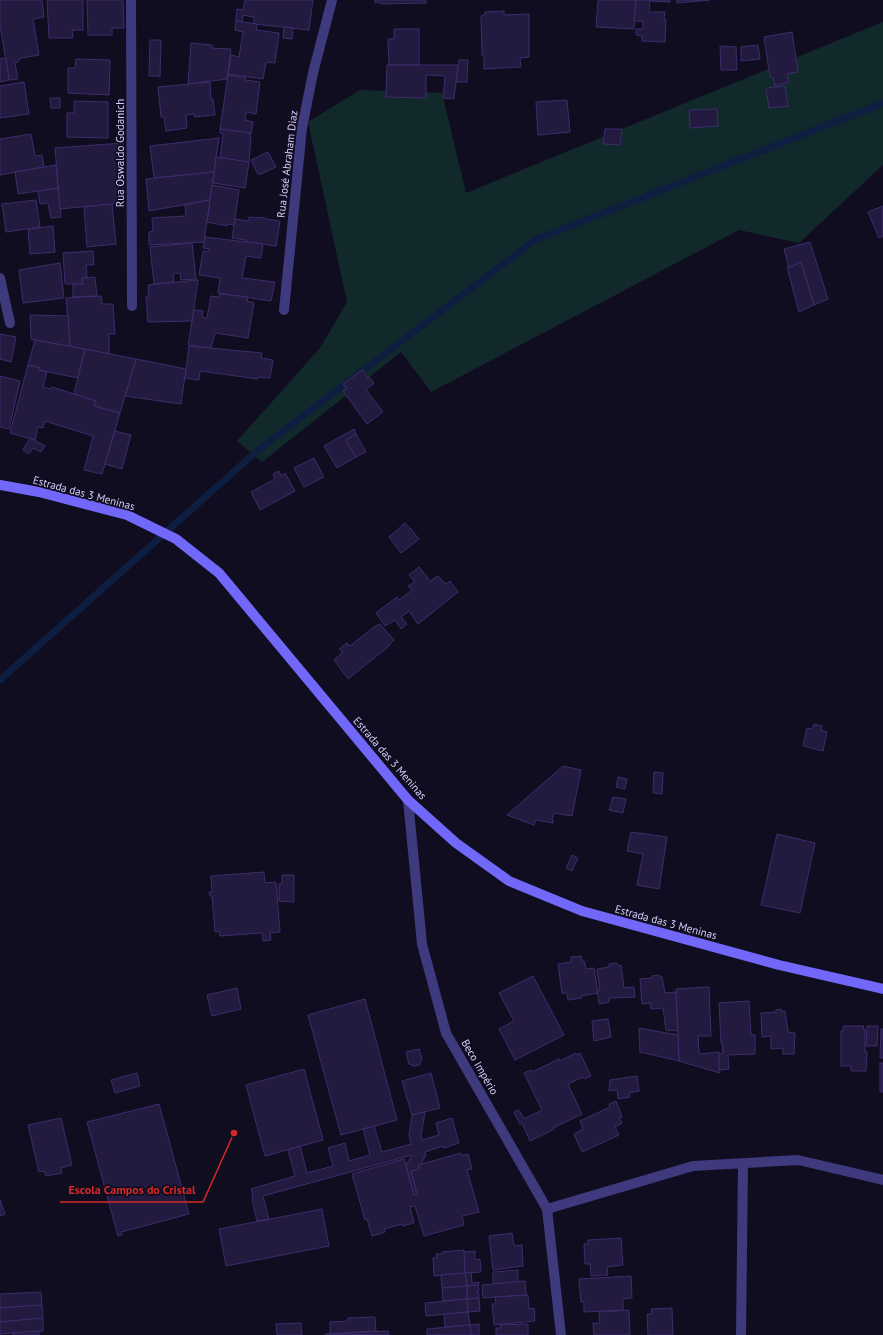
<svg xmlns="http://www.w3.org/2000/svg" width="883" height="1335" viewBox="0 0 883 1335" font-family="'PT Sans',sans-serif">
  <rect width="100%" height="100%" fill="#110d20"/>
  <polygon fill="#11292a" points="883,22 883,165 799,243 739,230 431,392 401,352 262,462 237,441 320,348 347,302 308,122 360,90 442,93 466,193"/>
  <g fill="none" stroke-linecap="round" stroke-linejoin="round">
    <polyline stroke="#0d1e40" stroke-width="7" points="0,680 257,451 535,240 883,103"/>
  </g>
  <g fill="#231a40" stroke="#3c2d6b">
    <polygon points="0,0 42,0 44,17 33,19 39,55 21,58 18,62 15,63 18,79 9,80 0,25"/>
    <polygon points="47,0 83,0 83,30 72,30 73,38 49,38"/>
    <polygon points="87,0 123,0 124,28 112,28 112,35 88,35"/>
    <polygon points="245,0 313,0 309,30 254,24 254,17 243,15 242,22 236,21 237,9 243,10"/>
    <polygon points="375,0 426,0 426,3 381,4 380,2 375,3"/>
    <polygon points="598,0 636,0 634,29 596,27"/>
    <polygon points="636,0 670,0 670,2 650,1 649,12 665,12 664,19 666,19 665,42 642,41 642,36 636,35 636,29 643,29 643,21 634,21"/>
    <polygon points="677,0 710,0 677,3"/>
    <polygon points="504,11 504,15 529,14 529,57 520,58 521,67 484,69 484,56 482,56 481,16 485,15 485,12"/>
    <polygon points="236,21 257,24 256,30 279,33 275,63 266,62 263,79 228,74 231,55 239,57 243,32 235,30"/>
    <polygon points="284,27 293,28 292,39 283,38"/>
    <polygon points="394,29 419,29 419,65 389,65 388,39 394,39"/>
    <polygon points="792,32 798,72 787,74 789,82 775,86 773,77 770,77 764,37"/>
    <polygon points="150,40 161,40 160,77 159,76 149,76"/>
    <polygon points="191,43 212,45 212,48 231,49 227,79 188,84"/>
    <polygon points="758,45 760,59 741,61 741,47"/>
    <polygon points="720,46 736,47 737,70 721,70"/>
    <polygon points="6,58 9,80 0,82 0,59"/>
    <polygon points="76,59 110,60 109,95 68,93 68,68 75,68"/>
    <polygon points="459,60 468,60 467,82 456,82"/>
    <polygon points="387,65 458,65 454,99 443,98 445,76 426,75 426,98 386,97"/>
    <polygon points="228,75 246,78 245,80 260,82 256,114 246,112 245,120 253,122 251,134 220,129"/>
    <polygon points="24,82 29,114 0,118 0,86"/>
    <polygon points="210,82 211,99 213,99 215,115 195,117 194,114 186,115 187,128 166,131 164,117 161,117 158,87"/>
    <polygon points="785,86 788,106 769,108 766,88"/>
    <polygon points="50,98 60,98 60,108 51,108"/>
    <polygon points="567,100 570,132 538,135 536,102"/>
    <polygon points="74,101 108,102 108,138 67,137 67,113 74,113"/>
    <polygon points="717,109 718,126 690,128 689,110"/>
    <polygon points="220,129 250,133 250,137 251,137 249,162 220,158 223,134 220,133"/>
    <polygon points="605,129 622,129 620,145 603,144"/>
    <polygon points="31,134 35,156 42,155 44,167 0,175 0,139"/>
    <polygon points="219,138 214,172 154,178 150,146"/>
    <polygon points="123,143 123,203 60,209 55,148"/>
    <polygon points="268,152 276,167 261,174 258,174 251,160"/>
    <polygon points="216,157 249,162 245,188 213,183"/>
    <polygon points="56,165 58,188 18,194 15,172"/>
    <polygon points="214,172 210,200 149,211 146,179"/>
    <polygon points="212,185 239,190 234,225 227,224 227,226 207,222"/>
    <polygon points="58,188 61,217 51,218 48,203 40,204 38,191"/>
    <polygon points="36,200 40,227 6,232 2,204"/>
    <polygon points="210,200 204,242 149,245 149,232 153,231 152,218 186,216 185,205"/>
    <polygon points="112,204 116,244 87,247 84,207"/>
    <polygon points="883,206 883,236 879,238 868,212"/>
    <polygon points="249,217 258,218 258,217 266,218 266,219 280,221 276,246 246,242 246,240 232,238 235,219 249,221"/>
    <polygon points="53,226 55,252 30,254 28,229"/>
    <polygon points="205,237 263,244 261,258 246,256 242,278 275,282 271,301 218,293 220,278 199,275 203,251 209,252 209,249 203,248"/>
    <polygon points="810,242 828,299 814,305 801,262 789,268 784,249"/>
    <polygon points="192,243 196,279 181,280 180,273 173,274 174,282 154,284 150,247"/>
    <polygon points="93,251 94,265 86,265 87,277 82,278 83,284 65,284 63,253"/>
    <polygon points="801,262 814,305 799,312 787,267 789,266 789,268"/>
    <polygon points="60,263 64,298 23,303 19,270"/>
    <polygon points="95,277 97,296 73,297 73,284 83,284 82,278"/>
    <polygon points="198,280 192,321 148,322 146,297 149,297 148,285"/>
    <polygon points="220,294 248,297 247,301 254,303 248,338 215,333 211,348 188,345 194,310 203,311 202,317 207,318 211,296 219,297"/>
    <polygon points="101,296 102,304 113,304 115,334 109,334 109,354 70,347 66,298"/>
    <polygon points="30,315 68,316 70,347 31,339"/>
    <polygon points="0,334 16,337 11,362 0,359"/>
    <polygon points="35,340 85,349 78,378 39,370 40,368 28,365"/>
    <polygon points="189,346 262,353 261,358 273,360 270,378 258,377 258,379 200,371 199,380 185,378"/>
    <polygon points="85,349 136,359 120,413 94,406 96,401 74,394"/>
    <polygon points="136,359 186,369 181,404 125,396"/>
    <polygon points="28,365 40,368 39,370 47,372 43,387 51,389 52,387 96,401 94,406 120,413 102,474 84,470 93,436 45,421 43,428 38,427 35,440 10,433"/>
    <polygon points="362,370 368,378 369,377 374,383 366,390 383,412 367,424 343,391 347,389 343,384"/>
    <polygon points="0,376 20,381 9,429 0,427"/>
    <polygon points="354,429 356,434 346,440 356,457 337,468 324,446"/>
    <polygon points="115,431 131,435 122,469 105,464"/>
    <polygon points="356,434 366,452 356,457 346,440"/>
    <polygon points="30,438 45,446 41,452 33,448 29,454 23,450"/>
    <polygon points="314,458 324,477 304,487 294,468"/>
    <polygon points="279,471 281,476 285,473 295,491 260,510 251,492 275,479 273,474"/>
    <polygon points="405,523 410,529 410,528 419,539 401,553 389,537"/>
    <polygon points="419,567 430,581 438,576 446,584 450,581 458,592 418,624 409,611 401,617 407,624 401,629 395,620 385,626 376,613 397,597 399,600 412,590 408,586 415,582 409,575"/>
    <polygon points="380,624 394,640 389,645 389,646 348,679 334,660 343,652 339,649 347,643 350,646 374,627"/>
    <polygon points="814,724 822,726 821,730 827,732 823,751 803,746 807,728 812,729"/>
    <polygon points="563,766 581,770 572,816 554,813 552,820 553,820 553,823 536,820 534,825 507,815"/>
    <polygon points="654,772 663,773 662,794 653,793"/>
    <polygon points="618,777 627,779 625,789 616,787"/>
    <polygon points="613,797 626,799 623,813 609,810"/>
    <polygon points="631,832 667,837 659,889 637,885 643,854 627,851"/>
    <polygon points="777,834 815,843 800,913 761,905"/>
    <polygon points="572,855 578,858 572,871 566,868"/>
    <polygon points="264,872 265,883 276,882 280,932 270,933 271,940 263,941 262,933 220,936 219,931 215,932 212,896 210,896 209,892 212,892 211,876"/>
    <polygon points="282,875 294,875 294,902 279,901 279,884 282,883"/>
    <polygon points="581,956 582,961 584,961 586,969 594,968 598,993 581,996 582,998 568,1000 567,993 562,993 558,964 571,962 571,957"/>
    <polygon points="617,963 618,966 621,965 624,988 634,987 635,997 609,998 609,1002 599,1004 597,990 600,990 597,969 609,967 609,964"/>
    <polygon points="659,975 660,977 662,977 665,993 676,992 678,1031 666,1030 663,1008 651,1009 650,1003 642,1004 640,979 652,978 652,976"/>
    <polygon points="533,976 564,1035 515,1060 499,1029 514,1021 499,993"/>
    <polygon points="709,987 711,1036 698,1036 699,1054 719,1052 720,1073 679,1061 676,989"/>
    <polygon points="237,988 241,1009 212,1016 207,995"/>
    <polygon points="365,999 397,1120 341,1135 308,1015"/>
    <polygon points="749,1001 751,1035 755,1035 755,1054 728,1055 729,1069 719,1070 719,1054 723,1054 722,1043 721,1043 719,1003"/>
    <polygon points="781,1009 782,1012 785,1011 788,1032 795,1033 794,1054 783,1054 783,1048 771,1049 771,1036 762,1037 761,1013 776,1012 776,1010"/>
    <polygon points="608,1019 611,1037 594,1041 592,1021"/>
    <polygon points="843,1026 864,1026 863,1029 865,1029 865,1052 867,1052 866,1071 851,1071 851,1066 841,1066 841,1031 843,1031"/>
    <polygon points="867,1026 878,1026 877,1046 866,1046"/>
    <polygon points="639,1028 678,1035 679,1061 640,1052"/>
    <polygon points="881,1029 883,1029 883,1058 880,1058"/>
    <polygon points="419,1049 422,1059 419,1065 414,1066 409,1064 406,1052"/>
    <polygon points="576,1053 577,1055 580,1053 591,1076 584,1079 583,1077 568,1084 582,1114 553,1128 554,1129 530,1141 522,1123 520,1124 514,1112 519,1110 524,1119 542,1110 524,1073 531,1070 532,1072 559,1059 560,1061"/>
    <rect x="880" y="1063" width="3" height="29"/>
    <polygon points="304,1069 323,1140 265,1156 246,1085"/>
    <polygon points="137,1073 140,1086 115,1093 111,1080"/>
    <polygon points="431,1073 440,1108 412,1115 402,1081"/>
    <polygon points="637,1076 639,1091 629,1093 630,1097 618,1099 617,1090 609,1091 610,1080"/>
    <polygon points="616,1101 622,1117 619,1118 622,1123 615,1127 619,1135 582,1152 574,1134 583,1129 580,1121 610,1107 609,1104"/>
    <polygon points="159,1104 189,1214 121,1232 122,1235 118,1236 87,1122"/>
    <polygon points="425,1112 421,1136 422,1140 439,1135 436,1123 452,1118 459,1143 444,1148 443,1146 425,1152 426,1155 421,1164 418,1165 420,1169 411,1171 417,1194 414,1195 406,1165 412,1155 263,1196 269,1219 257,1221 252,1199 253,1198 251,1189 295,1176 288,1150 300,1146 307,1173 333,1166 328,1148 345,1143 349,1161 370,1155 363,1129 374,1126 382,1152 411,1144 409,1135 412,1115"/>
    <polygon points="61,1118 72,1165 61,1168 62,1173 46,1176 44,1171 39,1172 28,1125"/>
    <polygon points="461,1153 462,1156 468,1154 472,1169 467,1170 479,1212 462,1216 464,1225 424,1236 415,1206 410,1207 414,1223 402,1226 402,1224 384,1229 385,1232 372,1236 367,1219 365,1220 352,1174 404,1159 414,1195 417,1194 411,1171 420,1169 418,1165"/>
    <polygon points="0,1200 5,1214 0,1216"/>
    <polygon points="322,1209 329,1246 226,1266 219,1229"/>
    <polygon points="512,1233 514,1246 522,1245 523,1266 493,1270 489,1236"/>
    <polygon points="621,1238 623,1265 607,1267 608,1275 591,1276 590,1264 585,1264 584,1244 588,1244 588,1240"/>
    <polygon points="464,1250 465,1273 434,1276 433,1258 437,1258 436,1254 442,1254 442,1252"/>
    <polygon points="475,1251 475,1260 480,1259 481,1272 465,1273 464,1252"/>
    <polygon points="518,1270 518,1282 493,1284 493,1272"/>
    <polygon points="471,1272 472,1283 479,1282 479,1285 467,1286 465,1273"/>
    <polygon points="465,1273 467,1286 442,1288 441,1275"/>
    <polygon points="631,1276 632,1298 623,1299 623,1310 584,1312 584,1302 581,1302 579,1279"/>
    <polygon points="525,1281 526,1295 483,1298 482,1285"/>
    <polygon points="478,1285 479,1291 477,1291 477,1293 479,1293 479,1298 467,1299 467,1286"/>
    <polygon points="467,1286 467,1299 443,1301 442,1288"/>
    <polygon points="41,1292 42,1305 0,1308 0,1294"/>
    <polygon points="528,1295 529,1309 534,1308 535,1321 494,1325 492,1304 496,1304 495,1297"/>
    <polygon points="479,1298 480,1311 468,1312 467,1299"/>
    <polygon points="467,1299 468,1312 426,1316 425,1303"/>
    <polygon points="42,1305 43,1318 0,1322 0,1308"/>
    <polygon points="672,1308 673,1335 648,1335 647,1314 652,1314 651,1309"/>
    <polygon points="629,1310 630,1335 594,1335 593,1323 600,1323 599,1312"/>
    <polygon points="468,1312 470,1325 445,1327 444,1314"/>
    <polygon points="375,1317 376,1331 330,1334 330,1322 348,1321 348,1318"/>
    <polygon points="43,1318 43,1331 0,1334 0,1322"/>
    <polygon points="301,1323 302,1335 277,1335 276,1324"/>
    <polygon points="479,1324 479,1335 471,1335 470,1325"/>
    <polygon points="528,1324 528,1335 496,1335 496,1328 501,1328 500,1325"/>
    <polygon points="470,1325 471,1335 427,1335 427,1329"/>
    <polygon points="39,1331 39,1335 13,1335 13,1333"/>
    <polygon points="388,1331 389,1335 325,1334 330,1334"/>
  </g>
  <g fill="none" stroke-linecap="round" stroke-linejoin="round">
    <g stroke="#3f3a7d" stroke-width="10">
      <polyline points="131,0 132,306"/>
      <polyline points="0,278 10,323"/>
      <polyline points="284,310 302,128 313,73 332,0"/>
      <polyline points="408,800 422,944 446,1033 547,1209 561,1335"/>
      <polyline points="547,1209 693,1166 798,1160 883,1180"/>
      <polyline points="741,1335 743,1164"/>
    </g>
    <polyline stroke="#7168fa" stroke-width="10" points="0,485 39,492 127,515 176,539 219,573 408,800 456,843 509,881 582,911 779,965 883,989"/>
  </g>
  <g text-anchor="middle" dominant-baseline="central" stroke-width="3.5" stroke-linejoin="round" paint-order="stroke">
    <g font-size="11" fill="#d5cefd" stroke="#110d20">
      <text transform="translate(120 153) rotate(-90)">Rua Oswaldo Godanich</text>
      <text transform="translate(287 164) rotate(-83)">Rua José Abraham Diaz</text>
      <text transform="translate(84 493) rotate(15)">Estrada das 3 Meninas</text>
      <text transform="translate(390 758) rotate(49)">Estrada das 3 Meninas</text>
      <text transform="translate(666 922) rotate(15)">Estrada das 3 Meninas</text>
      <text transform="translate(480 1067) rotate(60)">Beco Império</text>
    </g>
  </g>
  <path fill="none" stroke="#d62828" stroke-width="1.5" d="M234 1133L203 1202H60"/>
  <circle fill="#d62828" stroke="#110d20" stroke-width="1.5" cx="234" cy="1133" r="4"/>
  <g font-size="12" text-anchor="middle" font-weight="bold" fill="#d62828" stroke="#110d20" stroke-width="3.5" stroke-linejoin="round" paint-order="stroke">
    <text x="132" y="1194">Escola Campos do Cristal</text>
  </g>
</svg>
